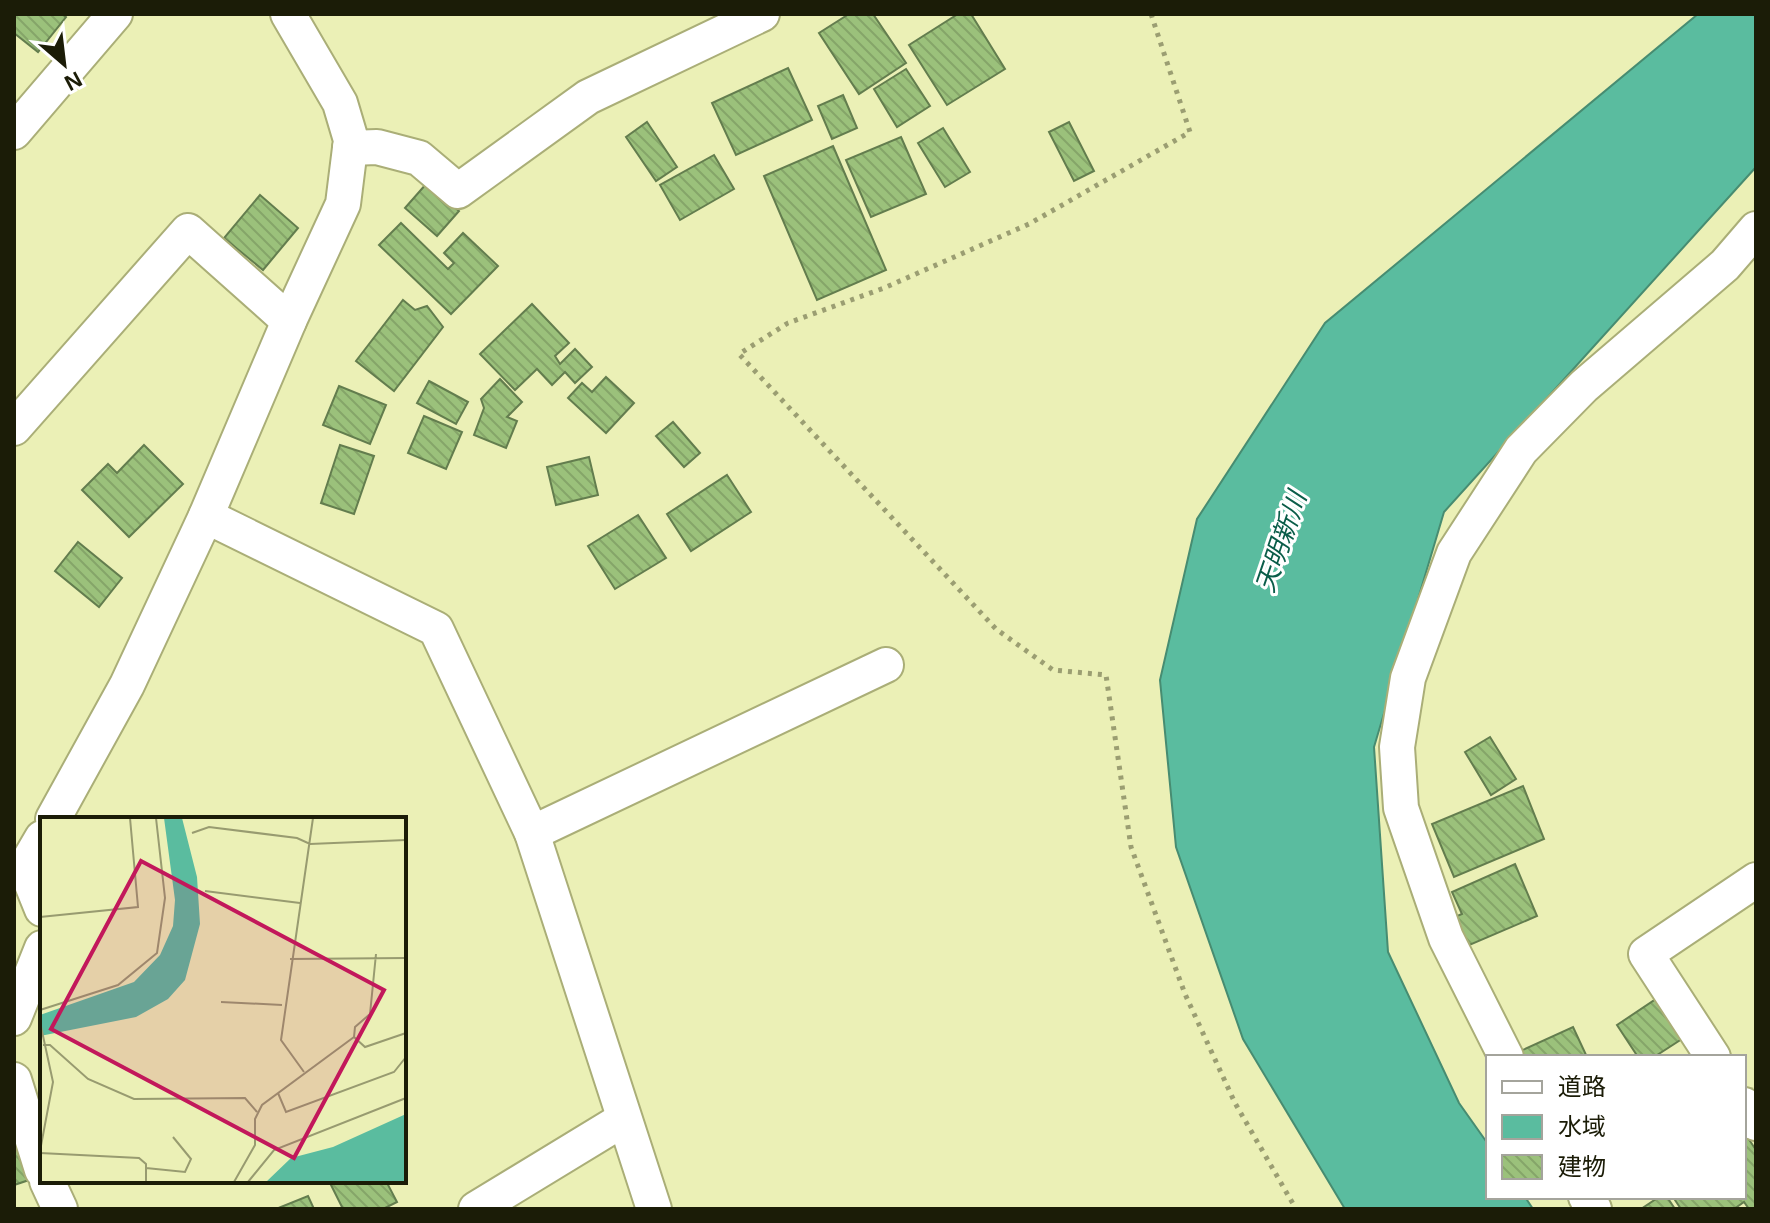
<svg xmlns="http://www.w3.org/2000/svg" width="1770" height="1223" viewBox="0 0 1770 1223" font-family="Helvetica,'Noto Sans JP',sans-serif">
  <defs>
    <pattern id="building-back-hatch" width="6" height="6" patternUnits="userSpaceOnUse" patternTransform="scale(2)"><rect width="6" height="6" fill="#9bc17b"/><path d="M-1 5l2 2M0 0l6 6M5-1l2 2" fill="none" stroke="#85a569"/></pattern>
  </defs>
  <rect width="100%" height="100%" fill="#ebf0b6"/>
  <polygon fill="#5abc9f" stroke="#478c71" stroke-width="2" points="1698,14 1756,14 1756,167 1444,512 1374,747 1388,952 1459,1103 1488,1144 1488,1197 1525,1197 1533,1209 1345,1209 1243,1039 1176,847 1160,680 1197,519 1325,323"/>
  <g fill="url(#building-back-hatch)" stroke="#637d4e" stroke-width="2">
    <polygon points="14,14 63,14 66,17 38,52 14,33"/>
    <polygon points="849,14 873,14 906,63 859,94 819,33"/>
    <polygon points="958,14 971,14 1005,69 947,105 909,45"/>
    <polygon points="788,68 812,120 736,155 712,103"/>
    <polygon points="906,69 930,106 897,127 874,89"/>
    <polygon points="843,95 857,128 832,139 818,106"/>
    <polygon points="647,122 677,167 656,181 626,137"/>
    <polygon points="1069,122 1094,171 1074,181 1049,132"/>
    <polygon points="943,128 970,172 945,187 918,143"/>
    <polygon points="901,137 926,194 871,217 846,160"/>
    <polygon points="833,146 886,270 817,300 764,176"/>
    <polygon points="714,155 734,189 680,220 660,185"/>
    <polygon points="427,183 459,211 437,236 405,208"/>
    <polygon points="260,195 298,228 263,270 224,238"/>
    <polygon points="401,223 448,269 454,263 444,253 463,233 498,266 451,314 379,245"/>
    <polygon points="403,300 415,310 427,306 443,327 394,391 356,361"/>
    <polygon points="532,304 569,343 555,356 560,364 575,349 592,367 575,383 565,372 552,385 537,369 515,390 480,354"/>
    <polygon points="606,377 634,403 606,433 568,398 582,383 592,392"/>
    <polygon points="500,379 522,402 507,417 517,421 506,448 474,435 484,408 481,399"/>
    <polygon points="429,381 468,402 456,424 417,403"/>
    <polygon points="339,386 386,405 370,444 323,425"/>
    <polygon points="424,416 462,432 446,469 408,453"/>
    <polygon points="673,422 700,453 684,467 656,436"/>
    <polygon points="144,445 183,484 129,537 82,490 108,464 117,473"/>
    <polygon points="340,445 374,456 354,514 321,503"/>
    <polygon points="589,457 598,495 556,505 547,467"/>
    <polygon points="727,475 751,512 691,551 667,514"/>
    <polygon points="638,515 666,558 615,589 588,546"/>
    <polygon points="78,542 122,578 99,607 55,571"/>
    <polygon points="1490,737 1516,779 1491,795 1465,752"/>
    <polygon points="1523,786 1544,839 1454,877 1432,824"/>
    <polygon points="1515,864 1537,916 1460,949 1448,920 1462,914 1452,892"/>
    <polygon points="1659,997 1685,1037 1654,1057 1638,1057 1617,1025"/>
    <polygon points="1573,1027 1587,1057 1515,1057 1514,1054"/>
    <polygon points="14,1128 32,1179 14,1185"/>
    <polygon points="1746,1135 1756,1150 1756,1209 1749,1209 1744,1202 1734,1209 1681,1209 1673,1197 1744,1197 1744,1137"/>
    <polygon points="329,1181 386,1181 397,1202 383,1209 343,1209"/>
    <polygon points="308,1196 314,1209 276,1209"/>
    <polygon points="1659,1197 1667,1197 1675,1209 1641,1209"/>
  </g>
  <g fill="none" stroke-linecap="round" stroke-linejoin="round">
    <defs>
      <g id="minor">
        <polyline points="14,132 115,14"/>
        <polyline points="350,148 377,147 419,158 458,191 588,97 762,14"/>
        <polyline points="14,428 188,231 289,321"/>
        <polyline points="206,516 436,629 532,833 654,1209"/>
        <polyline points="53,819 127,685 206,516 289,321 343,204 351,140 340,103 288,14"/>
        <polyline points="532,833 886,665"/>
        <polyline points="42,838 25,867 42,909"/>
        <polyline points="14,1018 42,948"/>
        <polyline points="1506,1057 1446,938 1401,808 1397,747 1408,678 1454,553 1521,450 1584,386 1725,265 1756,229"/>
        <polyline points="1713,1057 1646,954 1756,880"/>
        <polyline points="14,1080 42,1170"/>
        <polyline points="1744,1105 1756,1123"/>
        <polyline points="47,1181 60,1209"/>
        <polyline points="1586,1197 1594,1209"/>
        <polyline points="476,1209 624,1119"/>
      </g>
    </defs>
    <use href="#minor" stroke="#aaae77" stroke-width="38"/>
    <polyline stroke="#9b9e72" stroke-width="5" stroke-dasharray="4 6" stroke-linecap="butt" points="1151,14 1190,132 1029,224 884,288 788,323 739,354 996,629 1053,670 1106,675 1131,847 1185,994 1235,1103 1296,1209"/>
    <use href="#minor" stroke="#fff" stroke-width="34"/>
  </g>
  <g text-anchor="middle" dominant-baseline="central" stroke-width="6" stroke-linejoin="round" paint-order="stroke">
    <g font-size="26" font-style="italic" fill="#0a5d49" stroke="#fff">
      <text transform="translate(1281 542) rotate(-71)">天明新川</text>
    </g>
  </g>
  <g transform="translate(40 817)">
    <rect width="366" height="366" fill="#ebf0b6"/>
    <path d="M124,1H142L157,60L160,107L145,163L128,182L96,200L0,219V198L94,165L120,138L133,109L135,83ZM366,297V365H226L251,341L293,330Z" fill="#5abc9f"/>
    <path fill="none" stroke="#989b70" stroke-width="2" d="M152,16L169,10L257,21L270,27L366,23M165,74L260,86M0,100L98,90L90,1M250,142L366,141M181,185L242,188M0,193L78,168L117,136L125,81L116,1M0,205L13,265L0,334M314,220L325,230L366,216M3,228H10L48,262L94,282L205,281L217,295M264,255L241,223L273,1M238,276L246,295L354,255L366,240M0,336L99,341L106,347V365M106,351L145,355L151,342L133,320M194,365L215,328V302L222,288L314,220L315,210L330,197L336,137M208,365L234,333L366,281"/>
    <path fill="#c2185b" fill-opacity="0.15" stroke="#c2185b" stroke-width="4" d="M101,44L344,173L254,341L11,212Z"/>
    <rect width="366" height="366" fill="none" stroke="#1b1c07" stroke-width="4"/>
  </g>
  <rect width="1770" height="1223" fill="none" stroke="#1b1c07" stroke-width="32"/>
  <rect x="1486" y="1055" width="260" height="144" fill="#ffffff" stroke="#a4a49c" stroke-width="2"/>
  <rect x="1502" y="1081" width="40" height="12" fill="#ffffff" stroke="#a4a49c" stroke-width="2"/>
  <text x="1558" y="1095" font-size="24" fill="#1b1c07">道路</text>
  <rect x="1502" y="1115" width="40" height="24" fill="#5abc9f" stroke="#a4a49c" stroke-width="2"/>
  <text x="1558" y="1135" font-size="24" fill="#1b1c07">水域</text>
  <rect x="1502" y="1155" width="40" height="24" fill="url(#building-back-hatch)" stroke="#a4a49c" stroke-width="2"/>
  <text x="1558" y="1175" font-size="24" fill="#1b1c07">建物</text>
  <g transform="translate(64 64) rotate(152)" stroke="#ffffff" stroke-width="6" paint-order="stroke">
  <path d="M0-6L14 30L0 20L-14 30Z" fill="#1b1c07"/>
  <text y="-12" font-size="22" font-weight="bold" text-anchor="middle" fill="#1b1c07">N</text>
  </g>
</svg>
